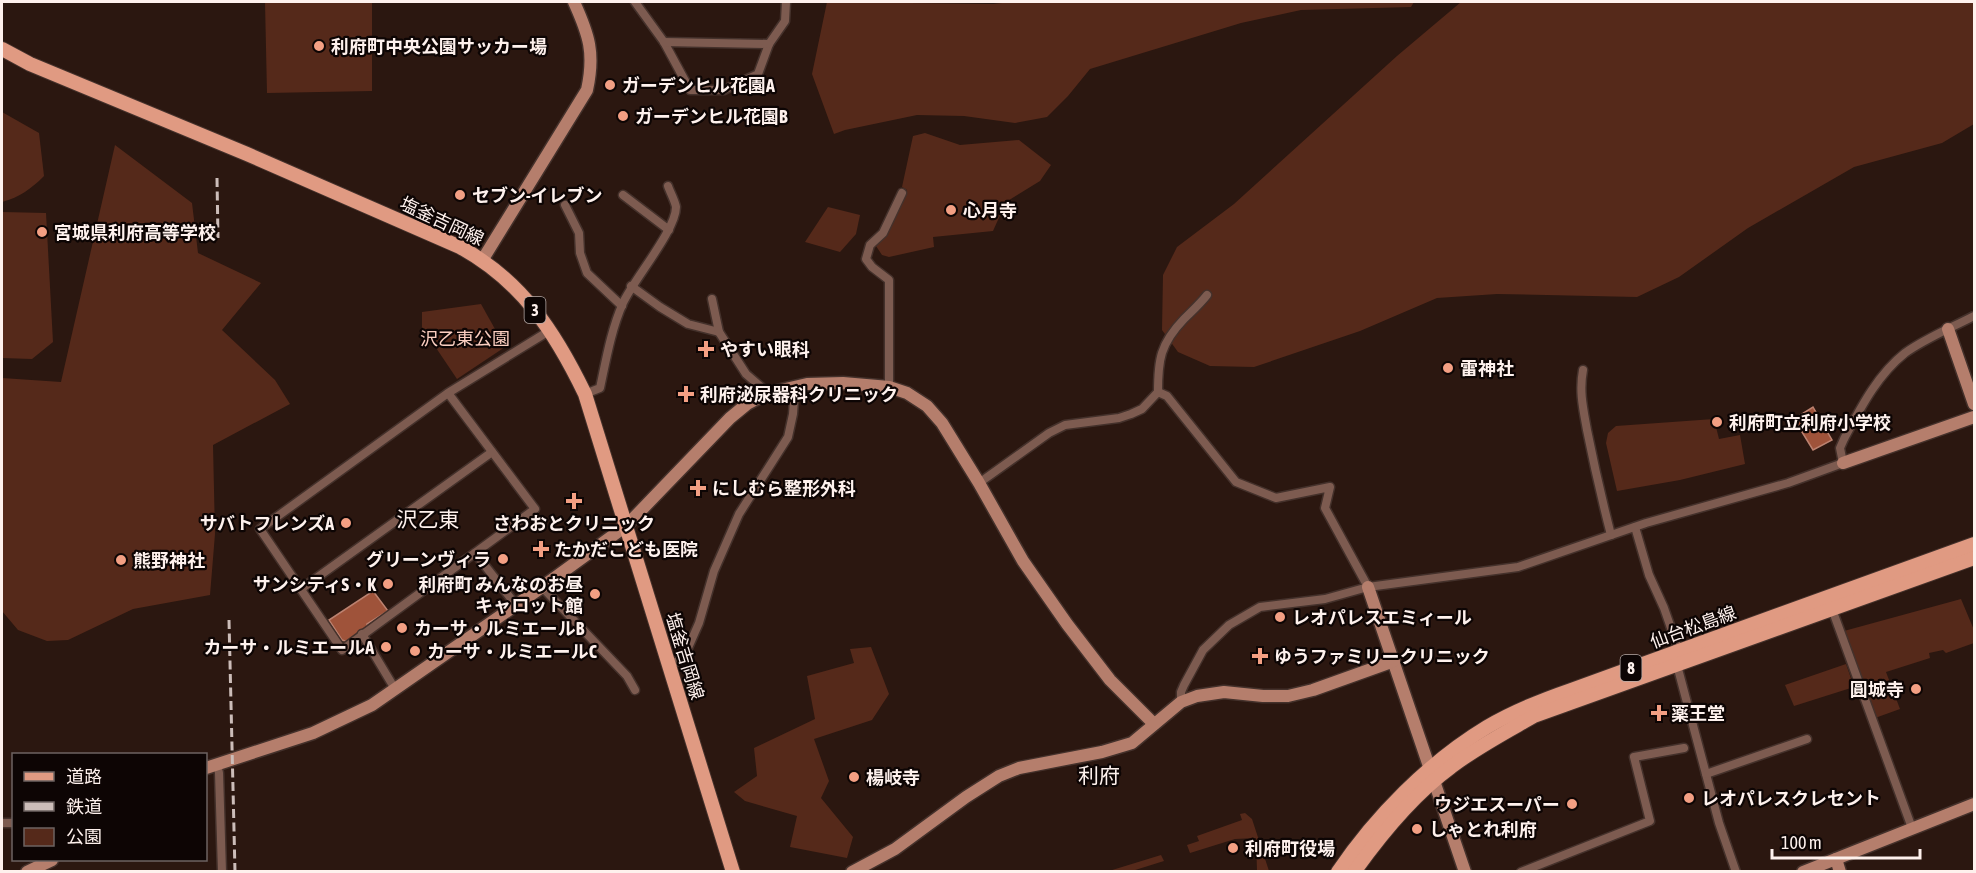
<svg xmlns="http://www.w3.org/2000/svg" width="1976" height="873" viewBox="0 0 1976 873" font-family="'Asap Condensed','Noto Sans JP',sans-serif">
  <rect width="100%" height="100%" fill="#2b1710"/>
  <g fill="#55291a">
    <polygon points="265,2 372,2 372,91 267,93"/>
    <polygon points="827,2 993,4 1011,2 1414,2 1411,7 1301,10 1241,23 1090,69 1068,96 1047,117 1015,123 964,116 917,115 845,130 834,134 812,74"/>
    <polygon points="1461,2 1974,2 1974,124 1942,143 1854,167 1748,228 1679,277 1637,297 1497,294 1437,298 1360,331 1254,367 1210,366 1178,352 1162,330 1163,275 1177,247 1234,204 1397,56"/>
    <path d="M2,112L39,133L44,176C31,189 20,197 2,202Z"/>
    <polygon points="925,133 960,145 1019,140 1051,165 1040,181 1006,202 993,231 933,237 934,247 889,257 882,255 876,246 903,200 907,190 902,187 913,136"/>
    <polygon points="115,145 192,203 198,253 261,283 222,330 275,380 290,404 213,445 215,534 210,595 133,609 68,640 47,641 18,630 2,611 2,378 61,382"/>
    <polygon points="828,207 860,215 856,234 840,252 805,242"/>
    <polygon points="2,212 46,213 53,342 32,359 2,358"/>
    <polygon points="481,304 505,347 457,379 422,327 422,312"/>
    <polygon points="1714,419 1719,439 1740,435 1745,464 1680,480 1617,491 1606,443 1608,433 1616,426"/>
    <polygon points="1961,599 1974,630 1974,643 1946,653 1943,650 1929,653 1930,658 1886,672 1900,709 1875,718 1844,631"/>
    <polygon points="871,647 889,694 872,720 814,739 829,781 821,798 853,837 847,858 790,847 797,816 745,801 734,792 757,776 754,748 815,719 807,676 854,663 850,649"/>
    <polygon points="1846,664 1854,687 1794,706 1785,685"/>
    <polygon points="1245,813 1252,819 1269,871 1257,871 1256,838 1235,839 1190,853 1187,845 1199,841 1197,836 1242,820 1240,814"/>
    <polygon points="1161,855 1164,861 1132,871 1109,871"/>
  </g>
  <g fill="#9f533a" stroke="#bc8270" stroke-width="1.5">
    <polygon points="1813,407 1832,440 1813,450 1794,419"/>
    <polygon points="373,591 388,611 367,624 367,627 348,642 342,640 329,620"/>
  </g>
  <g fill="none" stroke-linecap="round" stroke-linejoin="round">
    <defs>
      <g id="street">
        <polyline points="635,2 664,42 690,90 724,90 758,74 769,44 785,21 786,2"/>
        <polyline points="664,42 769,44"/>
        <polyline points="623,195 669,230"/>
        <polyline points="565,205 579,233 580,253 587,273 622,306"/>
        <polyline points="631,286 660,307 688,324 719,332"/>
        <polyline points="712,299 719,332 746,374 768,393"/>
        <path d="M1583,370C1579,391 1583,408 1587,430C1594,465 1602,500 1611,535"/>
        <polyline points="889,387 889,280 872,267 866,259 870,245 883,233 902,193"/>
        <polyline points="1158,392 1167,396 1236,482 1276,498 1330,487 1325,508 1368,587"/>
        <polyline points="448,393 535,509 342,650 260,529 448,393 549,331"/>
        <path d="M585,394L600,388C606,360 611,330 623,303C634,279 676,230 676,207C675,201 670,192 668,186"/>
        <path d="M979,483L1049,433L1065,425L1119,418L1131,414L1142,409L1158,392C1158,360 1160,344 1184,319C1192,311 1200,304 1207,295"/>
        <polyline points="1635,527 1649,575 1664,608 1679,651"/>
        <polyline points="475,553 516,605"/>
        <polyline points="542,587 627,676 635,690"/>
        <polyline points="301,589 492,452"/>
        <polyline points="1832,609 1912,828"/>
        <polyline points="362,634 395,689"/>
        <polyline points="1677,665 1719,823 1736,872"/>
        <polyline points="669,666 684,657 699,623 714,571 739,514 788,437 793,414 795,386"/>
        <path d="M1181,702V692L1184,685L1203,650L1229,625L1260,607L1325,599L1368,587L1518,567L1646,523L1788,483L1843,463L1840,448L1844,439C1860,409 1877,375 1905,353C1926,338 1951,328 1974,316"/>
        <polyline points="217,764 219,773 222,872"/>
        <polyline points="1706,774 1807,739"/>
        <polyline points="2,823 14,823"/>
        <polyline points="1521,872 1650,821 1634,757 1684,748"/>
      </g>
      <g id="secondary">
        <path d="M483,259L587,90C595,53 589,35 574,2"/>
        <polyline points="1948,329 1974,404"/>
        <polyline points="1843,463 1974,417"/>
        <polyline points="1368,587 1465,872"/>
        <polyline points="206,768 313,733 372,705 542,587 626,526 730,418 747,404 768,393 807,384 843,383 889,387 907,393 927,406 942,423 979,483 1023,561 1067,624 1110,680 1154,724"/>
        <polyline points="1836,859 1840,872"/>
        <polyline points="27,872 52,860"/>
        <polyline points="852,872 895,849 966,797 999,776 1019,768 1102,752 1132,743 1181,702 1197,696 1224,692 1263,696 1288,696 1313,690 1394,661"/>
        <polyline points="1803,872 1974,804"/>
      </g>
      <g id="primary">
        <path d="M2,49L30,64L247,154L460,247C522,281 555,332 585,394L733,872"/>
        <path d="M1338,872C1375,817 1429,762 1487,727C1514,711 1542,700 1571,690L1974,544"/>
        <path d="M1354,872C1381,834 1414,794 1451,767C1477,747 1506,732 1534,716L1974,558"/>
      </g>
    </defs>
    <use href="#street" stroke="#44312b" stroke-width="11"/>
    <use href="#secondary" stroke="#44312b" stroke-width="15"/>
    <use href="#primary" stroke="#44312b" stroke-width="16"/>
    <use href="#street" stroke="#7d5b50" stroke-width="8"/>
    <use href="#secondary" stroke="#b57e6c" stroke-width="12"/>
    <use href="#primary" stroke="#e09a82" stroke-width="14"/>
    <g stroke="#ccbdb9" stroke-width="3" stroke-dasharray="9 4.5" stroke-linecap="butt">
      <polyline points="217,178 218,238"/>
      <polyline points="229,620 235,872"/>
    </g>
  </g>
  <g fill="#f39f83" stroke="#0d0504" stroke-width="2">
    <circle cx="319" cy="46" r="6"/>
    <circle cx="610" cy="85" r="6"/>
    <circle cx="623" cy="116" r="6"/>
    <circle cx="460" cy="195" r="6"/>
    <circle cx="951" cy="210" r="6"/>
    <circle cx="42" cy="232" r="6"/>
    <path d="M703 340h6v6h6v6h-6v6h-6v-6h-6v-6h6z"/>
    <circle cx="1448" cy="368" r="6"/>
    <path d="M683 385h6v6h6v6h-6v6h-6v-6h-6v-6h6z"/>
    <circle cx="1717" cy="422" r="6"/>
    <path d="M695 479h6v6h6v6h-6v6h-6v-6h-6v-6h6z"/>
    <path d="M571 492h6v6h6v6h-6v6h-6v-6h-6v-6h6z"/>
    <circle cx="346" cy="523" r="6"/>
    <path d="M538 540h6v6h6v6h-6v6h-6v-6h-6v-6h6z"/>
    <circle cx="503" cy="559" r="6"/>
    <circle cx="121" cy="560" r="6"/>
    <circle cx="388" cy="584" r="6"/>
    <circle cx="595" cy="594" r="6"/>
    <circle cx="1280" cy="617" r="6"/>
    <circle cx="402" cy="628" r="6"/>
    <circle cx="386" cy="647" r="6"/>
    <circle cx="415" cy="651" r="6"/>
    <path d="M1257 647h6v6h6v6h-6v6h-6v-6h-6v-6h6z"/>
    <circle cx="1916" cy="689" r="6"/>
    <path d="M1656 704h6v6h6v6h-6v6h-6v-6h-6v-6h6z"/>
    <circle cx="854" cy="777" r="6"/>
    <circle cx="1689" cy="798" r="6"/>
    <circle cx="1572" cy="804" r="6"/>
    <circle cx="1417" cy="829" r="6"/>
    <circle cx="1233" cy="848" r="6"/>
  </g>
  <g text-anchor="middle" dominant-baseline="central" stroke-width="4.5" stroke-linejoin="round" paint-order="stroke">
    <g fill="#0d0504" stroke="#b6aaa7" stroke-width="1.5">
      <rect x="524.5" y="297" width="21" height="26" rx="4.5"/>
      <rect x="1620.5" y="655" width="21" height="26" rx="4.5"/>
    </g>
    <g font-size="16" font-weight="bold" fill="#fef1ed">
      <text x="535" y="310">3</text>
      <text x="1631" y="668">8</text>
    </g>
    <g font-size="18" font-weight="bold" fill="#fef1ed" stroke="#0d0504" text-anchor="start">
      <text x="331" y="46">利府町中央公園サッカー場</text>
      <text x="622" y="85">ガーデンヒル花園A</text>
      <text x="635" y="116">ガーデンヒル花園B</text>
      <text x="472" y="195">セブン-イレブン</text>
      <text x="963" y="210">心月寺</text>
      <text x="54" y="232">宮城県利府高等学校</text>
      <text x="720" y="349">やすい眼科</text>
      <text x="1460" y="368">雷神社</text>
      <text x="700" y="394">利府泌尿器科クリニック</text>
      <text x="1729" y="422">利府町立利府小学校</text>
      <text x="712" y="488">にしむら整形外科</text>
      <text x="334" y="523" text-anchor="end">サバトフレンズA</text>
      <text x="574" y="523" text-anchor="middle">さわおとクリニック</text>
      <text x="554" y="549">たかだこども医院</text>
      <text x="491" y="559" text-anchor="end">グリーンヴィラ</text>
      <text x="133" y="560">熊野神社</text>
      <text x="376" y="584" text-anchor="end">サンシティS・K</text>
      <text x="583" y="584" text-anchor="end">利府町 みんなのお昼<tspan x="583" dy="21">キャロット館</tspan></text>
      <text x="1292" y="617">レオパレスエミィール</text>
      <text x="414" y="628">カーサ・ルミエールB</text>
      <text x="374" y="647" text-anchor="end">カーサ・ルミエールA</text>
      <text x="427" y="651">カーサ・ルミエールC</text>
      <text x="1274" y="656">ゆうファミリークリニック</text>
      <text x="1904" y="689" text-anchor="end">圓城寺</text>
      <text x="1671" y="713">薬王堂</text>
      <text x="866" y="777">楊岐寺</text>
      <text x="1701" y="798">レオパレスクレセント</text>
      <text x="1560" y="804" text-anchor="end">ウジエスーパー</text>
      <text x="1429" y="829">しゃとれ利府</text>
      <text x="1245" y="848">利府町役場</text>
    </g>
    <g font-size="18" fill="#fef1ed" stroke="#0d0504">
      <text transform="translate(442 221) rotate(25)">塩釜吉岡線</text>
      <text transform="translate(1693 627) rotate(-20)">仙台松島線</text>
      <text transform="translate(685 656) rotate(73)">塩釜吉岡線</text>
    </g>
    <g font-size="18" fill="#fbcec0" stroke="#0d0504">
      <text x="465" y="338">沢乙東公園</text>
    </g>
    <g font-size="21" fill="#fef1ed" stroke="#0d0504">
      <text x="428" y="519">沢乙東</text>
      <text x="1099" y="775">利府</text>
    </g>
  </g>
  <rect width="1976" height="873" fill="none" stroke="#fef1ed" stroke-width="6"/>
  <rect x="12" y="753" width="195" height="108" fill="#0d0504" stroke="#6d6361" stroke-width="1.5"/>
  <rect x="24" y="772" width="30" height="9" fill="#e09a82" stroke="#6d6361" stroke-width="1.5"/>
  <text x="66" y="783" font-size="18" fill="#fef1ed">道路</text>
  <rect x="24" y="802" width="30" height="9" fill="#ccbdb9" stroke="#6d6361" stroke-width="1.5"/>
  <text x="66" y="813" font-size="18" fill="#fef1ed">鉄道</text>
  <rect x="24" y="828" width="30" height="18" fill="#55291a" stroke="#6d6361" stroke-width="1.5"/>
  <text x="66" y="843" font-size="18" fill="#fef1ed">公園</text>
  <path d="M1772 849v9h148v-9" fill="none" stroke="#fef1ed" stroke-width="3"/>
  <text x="1781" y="849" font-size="18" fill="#fef1ed" stroke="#0d0504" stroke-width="4.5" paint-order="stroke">100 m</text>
</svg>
